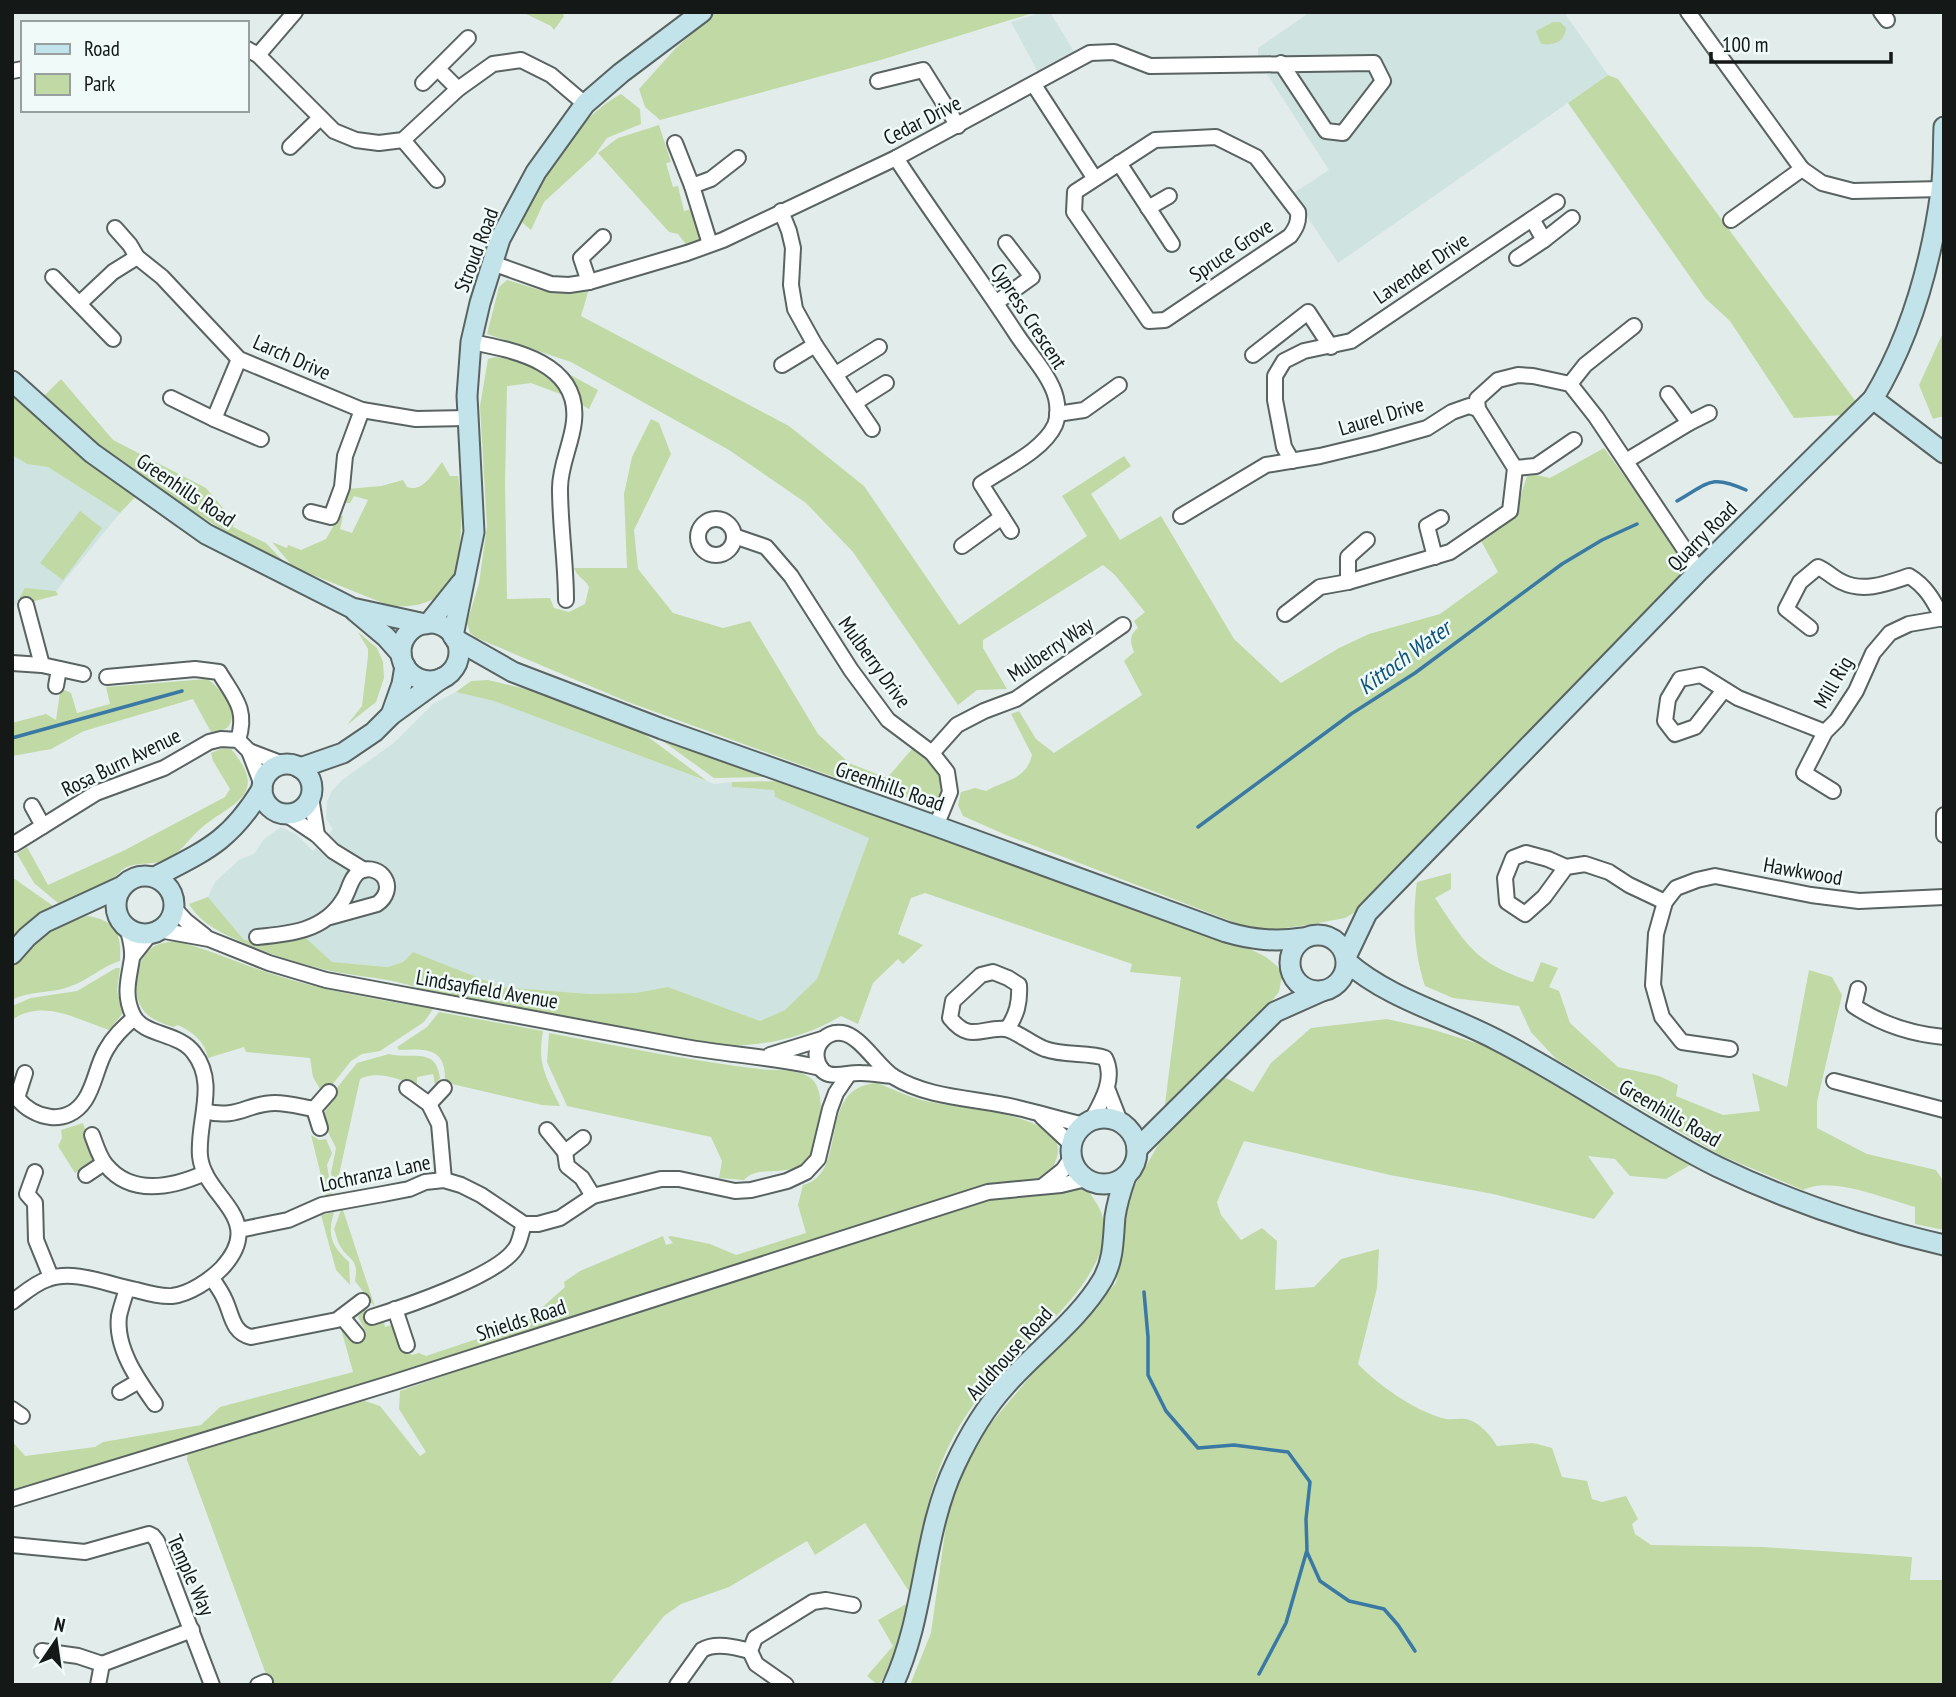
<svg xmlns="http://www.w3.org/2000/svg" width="1956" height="1697" viewBox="0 0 1956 1697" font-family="'PT Sans Narrow',sans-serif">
  <rect width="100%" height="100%" fill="#e2edeb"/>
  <g fill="#cfe3e0">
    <polygon points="1043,12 1050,12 1078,58 1040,76 1011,22"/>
    <polygon points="1310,12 1564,12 1608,75 1338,263 1292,194 1329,170 1267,74 1258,74 1258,48"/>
    <polygon points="12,455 27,464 48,467 120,513 56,591 26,589 14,607 12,606"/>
    <polygon points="456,692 494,701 714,784 732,782 732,787 774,790 775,797 869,838 817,979 785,1010 760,1021 668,987 635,993 590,994 502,987 413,952 403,962 388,967 332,962 306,938 262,943 244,940 208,897 215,882 240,859 254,854 264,839 281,827 297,835 313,851 333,829 326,819 327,801 332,791 342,780 395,742 433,704"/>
  </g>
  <g fill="#c0d9a5">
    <polygon points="522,12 561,12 564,16 554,30 551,26"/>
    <polygon points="715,12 1036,12 884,59 660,120 645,107 639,89 675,49"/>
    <path d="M1553,22H1560L1566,28C1565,42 1553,46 1541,44L1536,31Z"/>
    <polygon points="1608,75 1618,79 1862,410 1845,415 1794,418 1730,321 1705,298 1568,103"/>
    <path d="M621,94L640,109L641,124L607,138L594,156L544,202L531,230L518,219C543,177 577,117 621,94Z"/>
    <polygon points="659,125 671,162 666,163 673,187 678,186 684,211 695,208 704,237 701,242 688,247 678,234 669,232 598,153 618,138"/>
    <path d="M507,280L543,291L589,289L581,316L789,426L864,486L959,625L1087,536L1062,496L1124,456L1131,466L1091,494L1120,540L1161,516L1234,639L1281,683L1339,648L1369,634L1440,614L1498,572L1480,539L1514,517L1527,476L1536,475L1550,478L1604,448L1680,553L1687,572L1411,858L1357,911L1345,918L1307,925L1262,931L1249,928L1006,835L963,816L958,805L961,792L975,788L986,791C1005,780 1026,780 1032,755L1011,714L1019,711L1036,739L1054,753L1142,695L1124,661L1134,652C1130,642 1129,635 1138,628L1134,621L1145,612L1115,575L1103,565L983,640V648L1007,689L977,690L958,705L853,552L806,503L729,450L571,362L487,334L499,287Z"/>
    <polygon points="1944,301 1944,416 1933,419 1919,385 1942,335"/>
    <path d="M495,357C521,360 549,372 563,395L531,383L507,386L505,484L507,599L550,598L554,608L569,612L585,604L589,587C585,579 577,577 574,568H627L624,494L632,457L651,419L659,423L671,454L634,530L638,569L673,613L723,628L750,621L818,734L849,763L887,778L913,748L942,775L943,790L939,800L930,804L848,782L628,702L477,638L470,633L467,623L479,583L487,527L480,406L488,359Z"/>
    <polygon points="558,368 598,390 589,409 580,404 576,389"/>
    <polygon points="61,379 113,440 206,488 234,521 233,527 266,543 288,566 260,554 148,482 97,445 44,396"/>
    <polygon points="12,393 138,494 120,513 48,467 27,464 12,455"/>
    <path d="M442,462L450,476H458C463,502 462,525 459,552C459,558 459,567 457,574C446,601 414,610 388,605L293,567L272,542L287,548L288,545L301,550L326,539L339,516H343L340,529L352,533L368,500L354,496L350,503H344L347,489L381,486L403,480L407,487C423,493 433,473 442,462Z"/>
    <polygon points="80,511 102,528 63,580 40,563"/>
    <polygon points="25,588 56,591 58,595 19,605 18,601"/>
    <polygon points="358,632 377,648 383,662 384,678 376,702 347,725 362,706 368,656 368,649"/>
    <path d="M207,679C219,686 241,713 228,727C224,731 217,730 211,732L193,699L84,731L51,749L12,756V723L46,714L56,720L60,692L65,690L71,693L77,713L110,704L106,687Z"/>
    <polygon points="488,680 534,691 639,730 707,781 494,701 456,692 471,681"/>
    <polygon points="653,734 769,777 714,778"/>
    <path d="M223,748L231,749C272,797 229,803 199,830C188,840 181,852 167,859C155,866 137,861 125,868C119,872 115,878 108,882C92,890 75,896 58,903L34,883L17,854L27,847L48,885L125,850L225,797L230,789L213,761L211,753Z"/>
    <path d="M781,781L1238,943L1266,957L1278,967L1282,975L1279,992L1261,1014L1164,1112L1181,977L1130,972L1132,964L925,893L911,898L898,934L923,945L903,964L898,959L873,983L858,1024L841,1016C801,1040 758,1047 712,1046L430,993C402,979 367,978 336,972C304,965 274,956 244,943C222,933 202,925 189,904L208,897L244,940L262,943L306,938L332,962L388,967L403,962L413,952L502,987L590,994L635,993L668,987L760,1021L785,1010L817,979L869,838L775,797L774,790L732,787V782Z"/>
    <path d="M1451,873V889L1435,898C1467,946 1476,964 1533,982L1541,962L1558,968L1549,987L1559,991L1570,1023L1618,1067L1659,1076L1678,1085L1676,1096L1723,1115L1760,1111L1752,1073L1787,1087L1809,970L1832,977L1842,995L1817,1102V1128L1867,1154L1936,1170L1944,1182V1230L1915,1224V1207C1886,1199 1830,1175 1803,1190L1720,1155L1556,1059L1531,1032L1519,1006L1453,998L1425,986C1414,953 1412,917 1417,882Z"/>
    <polygon points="12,877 56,908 12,942"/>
    <path d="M87,916C116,920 122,934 120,961C102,966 89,980 71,986C52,994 31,990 12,1000V966L34,940L69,918L75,920Z"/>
    <path d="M176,941C208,949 238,963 269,973C322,991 378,999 433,1009L424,1022L380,1051L362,1054L351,1061L332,1085L326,1084L320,1089L313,1077L310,1058L246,1052L244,1047L208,1058C205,1042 193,1032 178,1025L173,1027C162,1023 151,1020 144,1011C131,996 134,963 150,949C158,943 167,942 176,941Z"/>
    <path d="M116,968H120L117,991L123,1013L109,1030C78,1020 43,998 12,1020V1006L31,998L77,991Z"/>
    <path d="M439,1012L543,1031C537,1065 546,1076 560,1106L542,1105L452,1084L445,1081C446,1047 426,1049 399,1050L397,1047L427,1027Z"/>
    <path d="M1387,1019L1431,1029L1489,1047L1690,1165L1666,1179L1630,1176L1615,1159L1588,1156L1614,1193L1594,1219L1493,1194L1390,1175L1244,1141L1217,1202L1221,1215L1241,1240L1262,1228L1277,1241L1275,1290L1314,1287L1341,1259L1379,1249L1377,1288L1358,1364C1378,1385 1414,1410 1442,1418C1450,1421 1461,1417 1469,1420C1480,1423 1492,1437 1497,1446L1533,1443L1552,1448L1562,1477L1587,1481L1592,1499L1602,1502L1626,1496L1638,1519L1632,1524L1635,1534L1651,1545L1763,1547L1912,1557L1910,1580H1944V1685H910L931,1633L954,1467L1034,1372L1116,1283L1130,1194L1158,1145L1224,1077L1253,1092L1271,1063L1311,1028Z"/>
    <path d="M549,1033C619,1046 690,1061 760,1069C777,1071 799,1068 812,1079C828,1094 820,1144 807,1159C789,1180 758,1163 744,1180L719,1178L722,1161L711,1137L567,1106L547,1062Z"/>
    <path d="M389,1054C411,1060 436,1046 440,1078L435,1085L433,1074L417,1077V1087C401,1079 377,1070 360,1079L335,1193L331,1173L336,1148L328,1132L324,1113L337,1093L336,1089L357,1063Z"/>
    <path d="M878,1083C891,1089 905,1095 918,1099C950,1109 1045,1110 1057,1144C1061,1155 1053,1165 1050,1175L1022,1182L995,1184L677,1284L519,1337L12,1491V1441L25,1456L95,1447L103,1442L201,1425L220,1407L353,1372L341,1329L357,1342L362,1341L366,1332L358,1317L364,1310H368L370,1323L384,1322L385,1327L395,1324L405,1350L412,1355L419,1353L426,1356L525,1323L565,1287L564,1282L580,1271L663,1236L666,1245L673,1243L668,1237L671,1236L710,1244L736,1255L806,1233L798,1205L803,1185C851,1173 814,1086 878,1083Z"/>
    <polygon points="83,1123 94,1157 91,1163 75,1173 58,1146 62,1138 61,1130"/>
    <polygon points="311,1135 319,1140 326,1139 332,1153 327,1165 332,1195 326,1196"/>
    <path d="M1081,1189L1089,1191C1093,1199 1100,1207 1102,1215C1119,1271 1032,1337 998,1374C984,1388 971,1408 960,1425C929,1476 921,1535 910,1593L865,1523L815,1555L807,1541L729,1587L681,1604L664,1616L609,1685H270L187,1460L188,1452L362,1400L380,1406L420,1456L426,1452L399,1409L400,1391L551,1338L996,1195L1041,1193Z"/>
    <path d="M341,1210H343L375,1307L355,1281C359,1258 350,1262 340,1246C337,1241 336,1234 334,1229Z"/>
    <path d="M334,1212C327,1236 331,1245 349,1262L350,1285L336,1270L321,1215Z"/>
    <path d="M908,1603C902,1625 892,1670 878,1685L867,1676L893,1646L878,1620Z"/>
  </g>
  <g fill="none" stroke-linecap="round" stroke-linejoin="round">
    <g stroke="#3a79a4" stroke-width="3.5">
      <path d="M1677,501C1709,483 1710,474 1746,490"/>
      <polyline points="12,738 182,691"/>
      <polyline points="1198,827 1351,714 1415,673 1562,564 1602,540 1637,524"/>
      <polyline points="1144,1292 1148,1337 1148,1375 1166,1411 1198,1448 1234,1445 1288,1452 1310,1482 1306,1519 1307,1550 1286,1623 1259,1674"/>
      <polyline points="1307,1552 1320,1581 1349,1601 1384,1609 1398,1625 1415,1651"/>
    </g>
    <defs>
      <g id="street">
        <polyline points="1688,12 1802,169 1731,220"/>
        <polyline points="1881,12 1887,20"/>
        <polyline points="247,49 258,55 334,131 356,140 379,143 403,140 458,89 493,64 521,60 551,75 585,104"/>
        <polyline points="258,55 295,12"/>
        <polyline points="438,69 458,89"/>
        <polyline points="12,71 23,69"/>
        <polyline points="878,81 923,70 958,126"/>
        <polyline points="423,83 468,38"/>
        <path d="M1034,85L1095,179L1075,192L1074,212L1149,321L1165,320L1290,236C1296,228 1299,222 1298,212L1256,157L1216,137L1155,140L1095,179"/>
        <polyline points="403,140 437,180"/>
        <polyline points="675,143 692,186 710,244"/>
        <polyline points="290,147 320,118"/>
        <path d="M896,158C935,218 978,275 1017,335C1029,353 1051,377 1056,398C1058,406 1058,418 1055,425C1043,451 1004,468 981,484L1011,531"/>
        <polyline points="1119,163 1172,244"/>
        <polyline points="1802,169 1822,183 1853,191 1942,189"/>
        <polyline points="692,186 711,179 738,158"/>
        <polyline points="1148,208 1169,196"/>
        <polyline points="781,211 789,231 793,248 791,285 795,309 815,345 872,429"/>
        <polyline points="115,228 130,245 137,257 162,277 239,359 362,410 416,419 467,418"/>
        <polyline points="1544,240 1572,218"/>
        <polyline points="1517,258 1544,240 1532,219"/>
        <polyline points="492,263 551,284 569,285 589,282 687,253 723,240 896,158 1090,53 1114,52 1150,66 1374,63 1383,81 1343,133 1326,131 1281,63"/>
        <polyline points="53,277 113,339"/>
        <polyline points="589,282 581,258 603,237"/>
        <polyline points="997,302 1032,277 1006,243"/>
        <polyline points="80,303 113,272 137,257"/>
        <path d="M471,342C514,350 580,363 574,421C572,443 560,465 560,488C560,526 566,563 566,600"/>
        <polyline points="1253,355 1308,312 1331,347"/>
        <polyline points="782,365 815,345"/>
        <polyline points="836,374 879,347"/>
        <polyline points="1570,384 1585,365 1634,326"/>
        <polyline points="171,398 214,419 261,439"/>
        <polyline points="856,402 886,383"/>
        <polyline points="1057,414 1084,410 1119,385"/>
        <polyline points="214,419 239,359"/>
        <polyline points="1689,423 1709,413"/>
        <polyline points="1292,461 1284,447 1275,400 1275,376 1284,361 1304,351 1351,341 1557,202"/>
        <polyline points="1626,461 1689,423 1668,394"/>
        <polyline points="1515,468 1536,466 1574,440"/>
        <polyline points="311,512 331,517 342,487 345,456 362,410"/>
        <polyline points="1181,516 1266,465 1320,456 1374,443 1427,428 1452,412 1469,406 1478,409 1477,399 1498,380 1518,375 1533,376 1570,384 1596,417 1699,571"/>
        <circle cx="716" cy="537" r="18"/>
        <polyline points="734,536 766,547 791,576 851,670 888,720 932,753 947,772 950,792 936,826"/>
        <polyline points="962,546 1002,517"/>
        <polyline points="1435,557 1427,526 1441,518"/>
        <polyline points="1348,582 1348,557 1367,540"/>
        <polyline points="26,605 42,665"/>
        <polyline points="1285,614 1320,587 1348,582 1450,552 1510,511 1515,468 1478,409"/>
        <path d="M1810,628L1786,609L1800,582L1818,567C1827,571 1833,578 1842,582C1864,593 1888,583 1909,576C1926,586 1934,601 1943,619"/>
        <polyline points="12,663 42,665 83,674"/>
        <path d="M107,677L195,669L219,672C234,697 248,709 238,740"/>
        <polyline points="56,686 59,669"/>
        <polyline points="1724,690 1695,727 1675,734 1665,721 1668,699 1680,679 1701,675 1738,698 1825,732"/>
        <polyline points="249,751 262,785"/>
        <polyline points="932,753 957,725 984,711 1016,699 1123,625"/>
        <polyline points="1833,791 1804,773 1825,732 1837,720 1856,691 1873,653 1890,633 1909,624 1944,618"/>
        <polyline points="311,797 317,835"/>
        <polyline points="32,806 43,826"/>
        <polyline points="287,815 317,835 333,851 364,870"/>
        <polyline points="1944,815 1944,835"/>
        <polyline points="14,844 96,793 164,768 209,742 221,739 238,740 249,751 283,764"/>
        <polyline points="1566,867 1544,897 1525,914 1507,902 1505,878 1513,858 1526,853 1548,859 1566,867 1585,864 1609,872 1629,885 1665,902"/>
        <polyline points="174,908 186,921 205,936"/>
        <path d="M159,930L209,939L269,963L326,980L685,1047C730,1055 777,1057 821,1068"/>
        <path d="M257,937C290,934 324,931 343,900C349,892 350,878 359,872C366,867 377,869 383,876C391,886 386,898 377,904L330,917"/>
        <polyline points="132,957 151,933"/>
        <path d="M1858,989L1854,1006C1881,1024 1911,1034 1944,1037"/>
        <path d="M1007,1029C1017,1015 1020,1002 1019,985L1008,978L993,972L981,975L953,1001L950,1018C970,1043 981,1027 1005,1029C1015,1030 1033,1045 1045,1049C1064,1056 1090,1052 1105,1058C1116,1079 1101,1103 1091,1121"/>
        <polyline points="1730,1049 1682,1042 1662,1017 1653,985 1656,934 1665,902 1676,888 1697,880 1715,876 1811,895 1859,901 1944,897"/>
        <polyline points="770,1055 822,1039"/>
        <path d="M25,1073L17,1098C34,1119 67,1127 85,1100C95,1085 97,1065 106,1050C113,1037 123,1028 134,1018"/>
        <path d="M893,1076C882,1075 872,1073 861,1073C845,1072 822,1084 817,1059C814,1044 827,1031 842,1033C860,1035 878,1067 894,1077C930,1099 978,1098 1018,1108C1040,1113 1062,1120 1085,1125"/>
        <polyline points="1834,1081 1944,1110"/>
        <polyline points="407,1088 429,1104 439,1124 444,1180"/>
        <polyline points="1107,1088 1121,1124"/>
        <polyline points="429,1104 444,1088"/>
        <polyline points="314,1109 320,1128"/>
        <path d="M204,1111C238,1120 247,1103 275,1103C288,1103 302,1107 314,1109L329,1092"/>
        <polyline points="1042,1117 1072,1145"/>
        <polyline points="547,1130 565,1152 567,1166 582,1178 593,1196"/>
        <path d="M92,1135C96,1145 99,1157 106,1165C132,1197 173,1187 205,1173"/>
        <polyline points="565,1152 583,1138"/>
        <polyline points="35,1172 27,1194 35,1203 36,1240 51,1277"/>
        <polyline points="86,1175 104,1163"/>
        <polyline points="1043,1186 1063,1170 1072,1157"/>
        <polyline points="239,1230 288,1220 322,1205 383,1194 409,1189 425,1182 444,1180 461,1185 481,1195 524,1224 538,1224 560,1218 593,1196 661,1179 679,1179 735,1191 751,1190 787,1181 806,1172 818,1159 830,1109 836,1093 849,1074"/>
        <path d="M212,1278C216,1285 221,1291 224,1298C232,1313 231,1332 251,1337L337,1320L362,1301"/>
        <path d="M127,1289C124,1298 121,1307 119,1316C115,1348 138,1380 155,1404"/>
        <path d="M12,1302C23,1294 35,1283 48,1279C74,1269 109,1285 136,1290C147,1293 160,1297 172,1296C190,1294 210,1280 222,1268C268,1218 204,1198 200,1156C197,1121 218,1084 194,1053C179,1032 143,1036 133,1015C123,994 129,979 132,958C133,947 130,938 127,927"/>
        <polyline points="395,1309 407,1345"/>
        <polyline points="342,1317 357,1335"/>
        <path d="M372,1317C404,1307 497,1276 515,1249C520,1243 521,1232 524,1224"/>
        <polyline points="120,1392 139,1381"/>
        <polyline points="12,1409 22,1416"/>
        <polyline points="12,1499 395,1382 988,1192 1061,1185 1086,1179"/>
        <polyline points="12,1545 85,1552 149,1534 153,1536 157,1541 212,1685"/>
        <polyline points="42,1651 78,1656 102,1664"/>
        <polyline points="98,1685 102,1664 192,1630"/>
        <polyline points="258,1685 265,1682"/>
        <path d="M677,1685L702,1650C715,1642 735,1647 750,1651"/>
        <polyline points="786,1685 756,1664 750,1651 755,1638 813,1602 826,1600 853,1605"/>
      </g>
      <g id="secondary">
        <polyline points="12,381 92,453 206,534 352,608 425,624"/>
        <polyline points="1873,399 1944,453"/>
        <polyline points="355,611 386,637 401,654"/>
        <polyline points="429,623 461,583"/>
        <circle cx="430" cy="652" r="29"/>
        <polyline points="453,636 474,532 467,396 471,342 480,303 500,239 536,172 585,104 621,73 702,12"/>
        <path d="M455,639L513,672L662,729L936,826L1226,932C1253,940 1275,942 1303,938"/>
        <polyline points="391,715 402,684 405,666"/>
        <circle cx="287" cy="789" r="25"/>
        <polyline points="300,768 343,753 374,732 391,715 442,678"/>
        <circle cx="145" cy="905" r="29"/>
        <path d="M155,877C207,850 230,841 262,789"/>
        <circle cx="1318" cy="963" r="28"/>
        <polyline points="12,954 27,937 45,922 123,886"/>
        <path d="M1346,957L1367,913L1699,571L1873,399C1911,336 1931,264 1941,191C1944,170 1943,148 1944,127"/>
        <path d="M1347,962C1389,999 1448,1014 1497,1040C1573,1079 1642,1129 1718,1167C1791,1202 1866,1227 1944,1245"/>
        <circle cx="1104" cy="1151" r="33"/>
        <polyline points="1137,1149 1275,1012 1322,991"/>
        <path d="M893,1685C926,1614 922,1534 955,1465C968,1437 985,1408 1006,1385C1037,1350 1079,1320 1103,1279C1114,1259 1113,1239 1115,1217C1117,1203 1121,1190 1126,1176"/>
      </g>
    </defs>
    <use href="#street" stroke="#596361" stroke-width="18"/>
    <use href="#secondary" stroke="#596361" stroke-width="23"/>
    <use href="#street" stroke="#fff" stroke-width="14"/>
    <use href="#secondary" stroke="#c2e3ea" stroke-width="19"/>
  </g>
  <g text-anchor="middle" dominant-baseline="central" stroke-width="5" stroke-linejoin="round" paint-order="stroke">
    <g font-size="21" fill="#141817" stroke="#effaf9">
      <text transform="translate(922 120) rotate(-27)">Cedar Drive</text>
      <text transform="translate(476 250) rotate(-69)">Stroud Road</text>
      <text transform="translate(1231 250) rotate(-34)">Spruce Grove</text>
      <text transform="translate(1421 268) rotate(-34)">Lavender Drive</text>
      <text transform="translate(1029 316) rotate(57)">Cypress Crescent</text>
      <text transform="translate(292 357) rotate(24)">Larch Drive</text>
      <text transform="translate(1381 416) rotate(-17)">Laurel Drive</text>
      <text transform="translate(186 490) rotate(34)">Greenhills Road</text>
      <text transform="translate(1702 536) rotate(-45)">Quarry Road</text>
      <text transform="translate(1050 649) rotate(-34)">Mulberry Way</text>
      <text transform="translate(875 662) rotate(54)">Mulberry Drive</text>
      <text transform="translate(1833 682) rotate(-60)">Mill Rig</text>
      <text transform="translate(121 762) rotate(-26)">Rosa Burn Avenue</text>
      <text transform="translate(890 786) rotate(19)">Greenhills Road</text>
      <text transform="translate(1803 871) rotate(10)">Hawkwood</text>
      <text transform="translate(487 989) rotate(10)">Lindsayfield Avenue</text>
      <text transform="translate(1670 1113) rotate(30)">Greenhills Road</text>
      <text transform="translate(375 1173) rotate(-12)">Lochranza Lane</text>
      <text transform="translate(521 1320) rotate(-18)">Shields Road</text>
      <text transform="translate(1009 1353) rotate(-48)">Auldhouse Road</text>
      <text transform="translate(191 1575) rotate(66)">Temple Way</text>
    </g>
    <g font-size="23" font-style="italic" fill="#0e517b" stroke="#effaf9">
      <text transform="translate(1404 657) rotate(-36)">Kittoch Water</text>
    </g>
  </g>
  <rect width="1956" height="1697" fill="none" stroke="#141817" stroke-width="28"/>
  <rect x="21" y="21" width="228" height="91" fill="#effaf9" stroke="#97a09f" stroke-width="2"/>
  <rect x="35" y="44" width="35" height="10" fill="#c2e3ea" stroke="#97a09f" stroke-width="2"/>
  <text x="84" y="56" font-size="21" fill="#141817">Road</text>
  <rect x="35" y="74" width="35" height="21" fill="#c0d9a5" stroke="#97a09f" stroke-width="2"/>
  <text x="84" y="91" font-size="21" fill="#141817">Park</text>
  <g transform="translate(56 1641) rotate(13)" stroke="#effaf9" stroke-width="5" paint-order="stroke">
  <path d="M0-5L12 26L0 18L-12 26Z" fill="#141817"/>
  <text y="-10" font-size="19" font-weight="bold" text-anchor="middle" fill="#141817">N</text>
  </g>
  <path d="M1711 52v10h180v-10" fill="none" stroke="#141817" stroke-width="3.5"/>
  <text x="1722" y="52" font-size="21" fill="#141817" stroke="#effaf9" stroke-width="5" paint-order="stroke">100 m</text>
</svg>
